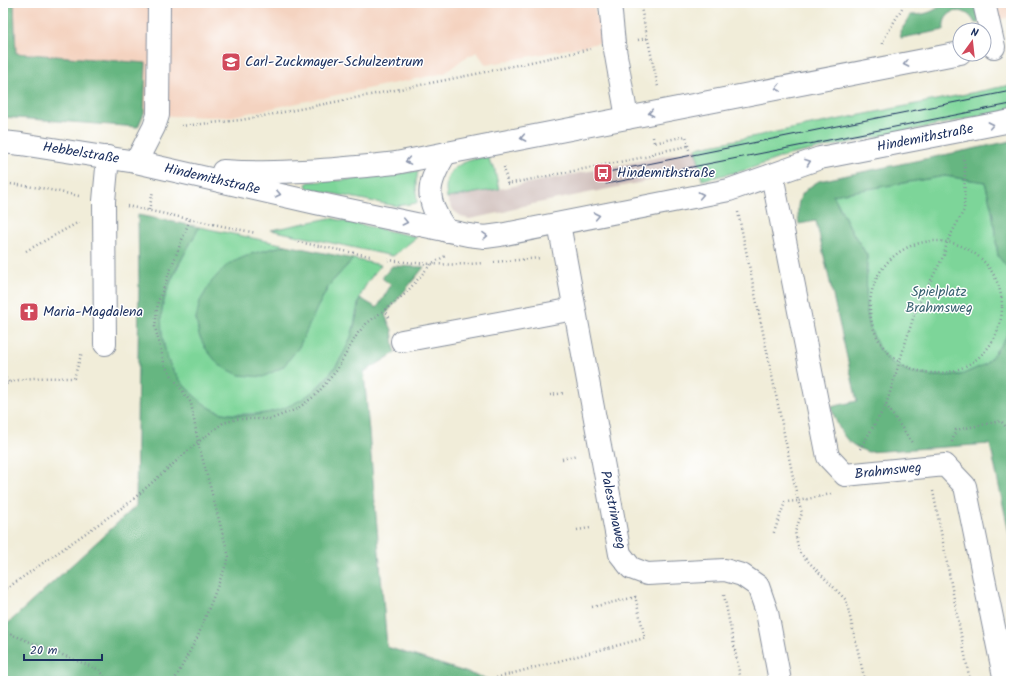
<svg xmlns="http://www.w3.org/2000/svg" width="1014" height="684" viewBox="0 0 1014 684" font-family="Kalam,sans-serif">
  <rect width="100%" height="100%" fill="#fff"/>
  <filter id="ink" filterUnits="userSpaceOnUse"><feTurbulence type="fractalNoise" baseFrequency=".025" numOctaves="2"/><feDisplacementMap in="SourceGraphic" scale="8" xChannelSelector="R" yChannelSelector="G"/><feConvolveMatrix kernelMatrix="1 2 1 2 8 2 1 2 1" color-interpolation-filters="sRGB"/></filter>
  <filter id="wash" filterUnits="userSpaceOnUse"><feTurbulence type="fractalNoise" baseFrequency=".012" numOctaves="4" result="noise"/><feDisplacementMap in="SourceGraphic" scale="16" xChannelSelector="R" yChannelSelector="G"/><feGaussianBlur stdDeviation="0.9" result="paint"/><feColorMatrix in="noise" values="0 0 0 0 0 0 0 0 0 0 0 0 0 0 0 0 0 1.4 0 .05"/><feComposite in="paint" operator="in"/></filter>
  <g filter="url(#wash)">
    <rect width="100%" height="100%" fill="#f1edd9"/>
    <g fill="#f4d3c0">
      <polygon points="3,3 593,3 604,42 486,65 477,52 463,59 445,73 228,117 172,116 144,113 106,76 3,74"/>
      <polygon points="996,3 1011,3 1011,17 999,20"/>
    </g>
    <polygon fill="#d0c0bc" points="1011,85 701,173 700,171 693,172 523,206 504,212 469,219 462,217 454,211 449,203 447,198 499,189 680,153 696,148"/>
    <g fill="#7dd599" stroke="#4c827c">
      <polygon points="1011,85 1011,110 788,155 746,170 702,180 696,148"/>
      <path d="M488,156L491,166H494L499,189L447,198C441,166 464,161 488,156Z"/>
      <polygon points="418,171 416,182 417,203 396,206 309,189 307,187 306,184 309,182 345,180"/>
      <polygon points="945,176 985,182 992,210 998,256 1010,271 1011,275 1011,323 1005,339 986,364 961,375 933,376 909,372 890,362 879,349 870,328 866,306 867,255 854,235 833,194"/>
      <polygon points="330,218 417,237 393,256 271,230"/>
      <path d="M199,227L286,245L251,254L196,318L199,335L206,349L318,306L330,284L353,259L381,265C374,273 368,281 363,290C355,306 356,326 349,342C340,363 325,382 307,396C291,408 272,414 253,414C243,414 233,415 223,413C203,409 175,379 168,360C165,351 162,337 161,327C159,293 184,257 199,227Z"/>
    </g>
    <g fill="#66b681" stroke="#407270">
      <polygon points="3,3 14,3 16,53 146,63 144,113 138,127 3,117"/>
      <path d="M943,3H975L980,23H975C966,4 941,9 944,30L901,38L900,31L907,22L910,15C923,15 934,13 943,3Z"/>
      <path d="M1011,141V275L1010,271L998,256L992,210L985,182L945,176L833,195L854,235L867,255L866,306L870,328L879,349L890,362L909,372L933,376L961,375L986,364L1005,339L1011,323V542L990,444L868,452C843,443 840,431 831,407L857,401L816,221L799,224C796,201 798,193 819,181Z"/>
      <path d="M138,215L199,227C186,253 167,280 162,309C160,324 163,346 168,360C175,379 203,409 223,413C261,421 302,407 327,378C336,368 344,354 349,342C355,328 357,312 360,298L377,308L391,285L382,278L392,266L424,267L385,315L392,330L395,353L364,372L387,647L493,681H3V628L136,506L139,284Z"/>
      <polygon points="286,245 353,259 330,284 318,306 299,347 283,367 263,377 239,375 219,365 206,349 199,335 196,318 200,301 212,281 228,264 251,254"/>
    </g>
  </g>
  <g filter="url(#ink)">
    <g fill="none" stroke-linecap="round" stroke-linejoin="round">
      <defs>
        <g id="minor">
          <polyline points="610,3 614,44 627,118"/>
          <polyline points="984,3 994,47"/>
          <polyline points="3,142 21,144 136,162 316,203 468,235 485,237 500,235 729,190 820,158 1011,121"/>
          <path d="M446,153C426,185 424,200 447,231"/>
          <polyline points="136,162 154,127 158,115 159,3"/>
          <path d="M223,171C282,175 338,169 396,163L960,53"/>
          <polyline points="772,175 828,457 845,475 945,465 965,486 1005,681"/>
          <polyline points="559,224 620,554 631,568 647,574 725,570 742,575 758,586 767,612 780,681"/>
          <polyline points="402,341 574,309"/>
          <polyline points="105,344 104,201 108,157"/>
        </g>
      </defs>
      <use href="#minor" stroke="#868e9c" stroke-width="24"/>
      <g stroke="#868e9c" stroke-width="2.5" stroke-dasharray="1 3" stroke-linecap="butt">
        <polyline points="640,3 658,87"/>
        <path d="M909,3C916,6 922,5 928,3"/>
        <polyline points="638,40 648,38"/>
        <polyline points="883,44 883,41 905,3"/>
        <polyline points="181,126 241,120 269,115 476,74 590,49"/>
        <polyline points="653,137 654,143 686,136 689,150"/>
        <polyline points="504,167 508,186"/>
        <polyline points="3,183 41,188 79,196"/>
        <polyline points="507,184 650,156 653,153 688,146"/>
        <polyline points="127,206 256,233"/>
        <polyline points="149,210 153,191"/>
        <polyline points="738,212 798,501 785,502 773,535"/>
        <circle cx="936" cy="307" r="66"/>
        <polyline points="298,242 370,256"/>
        <polyline points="26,251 79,222"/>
        <path d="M388,260C420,264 451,266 483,263"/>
        <polyline points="494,262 541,258"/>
        <polyline points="385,309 390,320"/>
        <polyline points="3,375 9,382"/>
        <path d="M3,386C19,375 55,378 74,378L82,352"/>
        <polyline points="550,395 565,393"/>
        <polyline points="886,405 913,444"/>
        <polyline points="952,442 956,430 1001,421 1011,433"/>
        <polyline points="860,449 886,405 916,309 944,255 947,242 964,210 965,169 963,156"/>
        <polyline points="562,459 577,455"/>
        <polyline points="933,491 970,681"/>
        <polyline points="831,494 798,501 802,513 795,532 799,552 846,600 865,681"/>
        <polyline points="577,530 590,528"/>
        <polyline points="3,591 130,502 198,442 223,423 237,419 271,419 297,409 316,395 336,371 358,333 366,324 405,294 431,264 447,255"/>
        <polyline points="724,595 741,681"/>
        <polyline points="592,607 636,597"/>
        <polyline points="3,631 100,670 107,681"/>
        <polyline points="174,681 198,636 229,557 198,442 191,403 165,366 155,327 158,302 190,219"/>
        <polyline points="489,681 499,677 645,638 635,596"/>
      </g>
      <use href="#minor" stroke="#fff" stroke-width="22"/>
      <g stroke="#1b2f5e" stroke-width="1">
        <polyline points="603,173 1011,91"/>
        <polyline points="606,184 1011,104"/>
      </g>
    </g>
    <defs><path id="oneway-chevron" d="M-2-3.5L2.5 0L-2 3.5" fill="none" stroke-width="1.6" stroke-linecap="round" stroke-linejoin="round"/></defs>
    <g stroke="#8d97ae">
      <use href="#oneway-chevron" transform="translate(906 64) rotate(169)"/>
      <use href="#oneway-chevron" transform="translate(778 88) rotate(169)"/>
      <use href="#oneway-chevron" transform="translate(651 113) rotate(169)"/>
      <use href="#oneway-chevron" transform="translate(991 125) rotate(-11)"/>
      <use href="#oneway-chevron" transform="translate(523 138) rotate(169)"/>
      <use href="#oneway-chevron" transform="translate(408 161) rotate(170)"/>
      <use href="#oneway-chevron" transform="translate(808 162) rotate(-20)"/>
      <use href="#oneway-chevron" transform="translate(278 194) rotate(13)"/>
      <use href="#oneway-chevron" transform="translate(701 195) rotate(-11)"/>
      <use href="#oneway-chevron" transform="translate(597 216) rotate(-11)"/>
      <use href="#oneway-chevron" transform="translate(405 222) rotate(13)"/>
      <use href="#oneway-chevron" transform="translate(485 236) rotate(-1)"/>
    </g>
  </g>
  <defs>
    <symbol id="school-square" viewBox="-11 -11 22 22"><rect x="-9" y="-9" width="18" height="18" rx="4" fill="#d1495b" stroke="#fff"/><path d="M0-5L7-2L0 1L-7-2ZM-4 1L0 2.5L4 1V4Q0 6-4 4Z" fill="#fff"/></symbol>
    <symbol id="bus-square" viewBox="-11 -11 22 22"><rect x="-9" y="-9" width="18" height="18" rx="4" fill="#d1495b" stroke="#fff"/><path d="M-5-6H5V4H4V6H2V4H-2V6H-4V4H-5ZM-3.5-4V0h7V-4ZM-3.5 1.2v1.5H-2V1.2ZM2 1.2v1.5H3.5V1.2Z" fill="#fff"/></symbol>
    <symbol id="church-square" viewBox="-11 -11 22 22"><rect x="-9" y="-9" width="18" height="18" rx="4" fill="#d1495b" stroke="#fff"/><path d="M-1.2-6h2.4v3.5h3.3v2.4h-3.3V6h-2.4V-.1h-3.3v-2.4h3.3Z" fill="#fff"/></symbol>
  </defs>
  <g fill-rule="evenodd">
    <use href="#school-square" x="220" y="51" width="22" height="22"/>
    <use href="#bus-square" x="592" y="162" width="22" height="22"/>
    <use href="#church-square" x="18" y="301" width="22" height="22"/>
  </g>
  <g text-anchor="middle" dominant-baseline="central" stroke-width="3" stroke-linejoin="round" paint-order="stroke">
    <g font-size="14" fill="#1b2f5e" stroke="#fff" text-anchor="start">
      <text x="245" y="62">Carl-Zuckmayer-Schulzentrum</text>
      <text x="617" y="173">Hindemithstraße</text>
      <text x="43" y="312">Maria-Magdalena</text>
    </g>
    <g font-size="14" fill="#1b2f5e" stroke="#fff">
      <text transform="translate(925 138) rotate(-11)">Hindemithstraße</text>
      <text transform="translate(81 153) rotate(9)">Hebbelstraße</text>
      <text transform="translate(212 179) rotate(13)">Hindemithstraße</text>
      <text transform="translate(888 471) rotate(-6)">Brahmsweg</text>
      <text transform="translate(613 510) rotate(78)">Palestrinaweg</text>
    </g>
    <g font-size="14" fill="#386170" stroke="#fff">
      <text x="939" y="292">Spielplatz<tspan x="939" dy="16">Brahmsweg</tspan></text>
    </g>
  </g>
  <rect width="1014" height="684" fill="none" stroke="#fff" stroke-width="16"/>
  <g transform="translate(972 42) rotate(15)"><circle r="19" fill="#ffffff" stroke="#a4acbf"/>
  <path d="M0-3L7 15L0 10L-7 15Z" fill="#d1495b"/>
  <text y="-6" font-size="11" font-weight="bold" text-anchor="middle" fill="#1b2f5e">N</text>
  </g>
  <path d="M24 654v6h78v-6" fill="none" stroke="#1b2f5e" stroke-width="2"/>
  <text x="30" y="654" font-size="12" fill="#1b2f5e" stroke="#ffffff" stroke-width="3" paint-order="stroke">20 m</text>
</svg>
